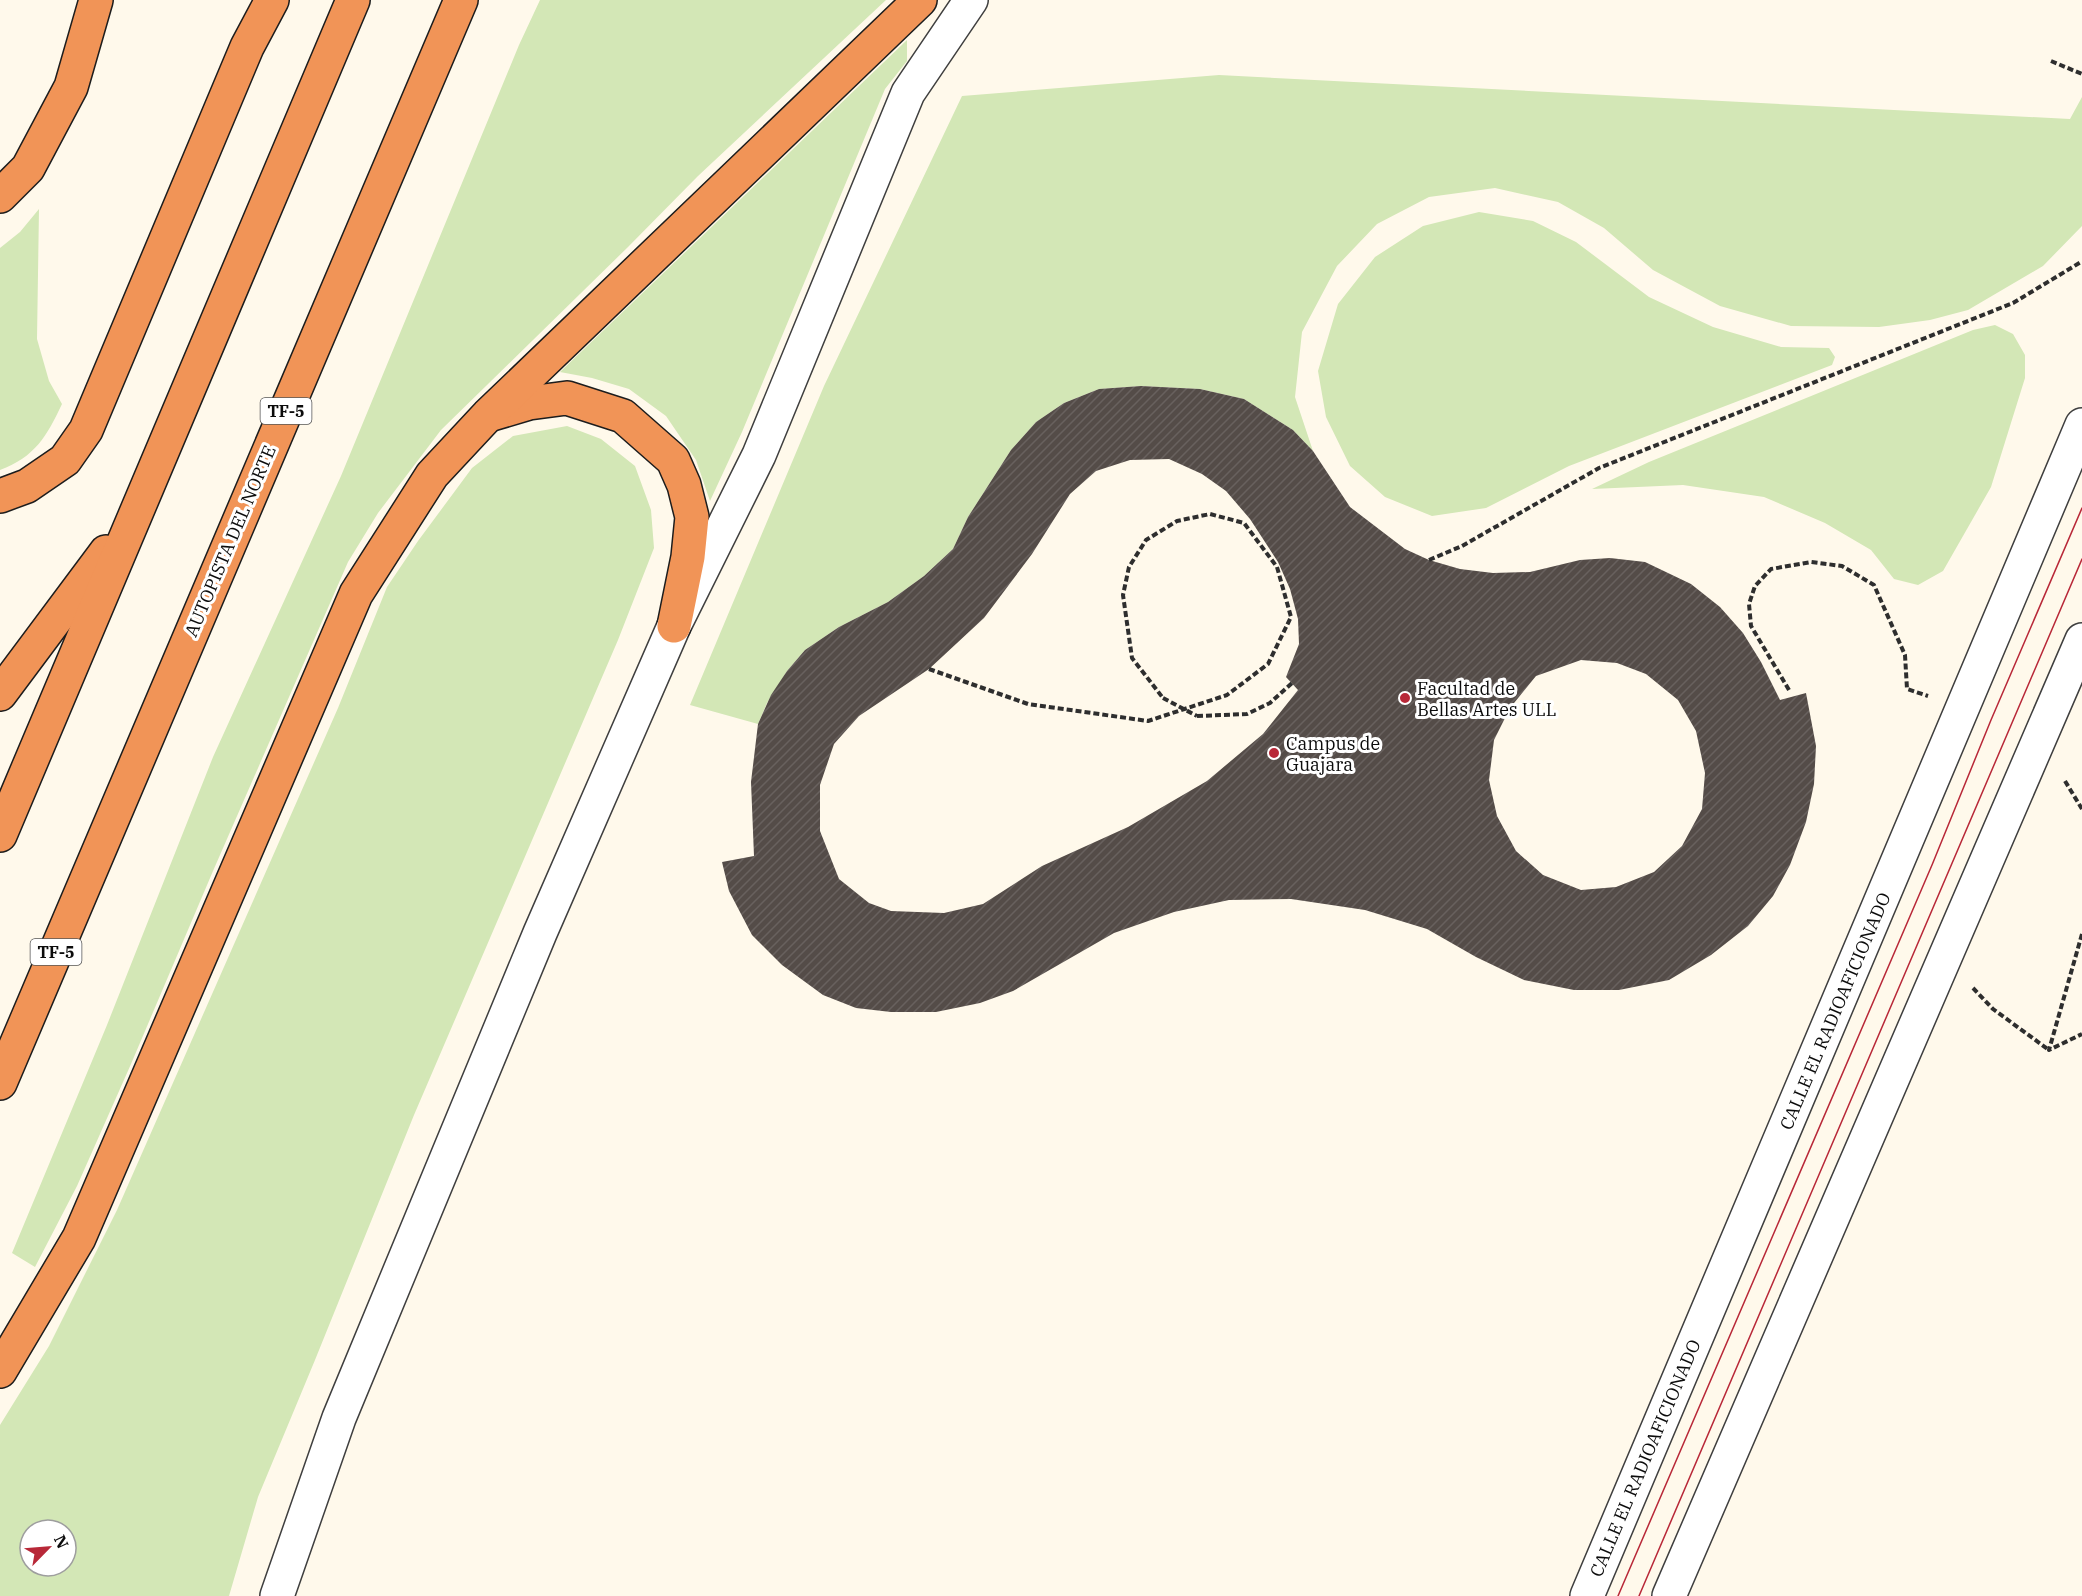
<svg xmlns="http://www.w3.org/2000/svg" width="2082" height="1596" viewBox="0 0 2082 1596" font-family="'IBM Plex Serif',serif">
  <defs>
    <pattern id="building-hatch" width="6" height="6" patternUnits="userSpaceOnUse" patternTransform="scale(1.5)"><rect width="6" height="6" fill="#544c48"/><path d="M-1 1l2-2M0 6l6-6M5 7l2-2" fill="none" stroke="#68615e"/></pattern>
  </defs>
  <rect width="100%" height="100%" fill="#fff9eb"/>
  <g fill="#d3e7b6" fill-rule="evenodd">
    <polygon points="540,0 886,0 698,176 628,247 441,430 378,513 348,562 213,871 131,1064 77,1186 35,1267 12,1253 107,1025 213,757 341,476 519,45"/>
    <polygon points="907,40 907,61 885,89 742,432 710,501 696,460 666,416 629,389 592,378 560,372"/>
    <polygon points="1219,75 2070,119 2082,97 2082,226 2043,266 1968,310 1930,320 1879,327 1791,326 1720,306 1653,270 1604,228 1558,202 1495,188 1429,197 1377,224 1337,266 1302,332 1295,397 1313,451 1293,430 1244,399 1200,389 1141,386 1099,389 1064,403 1036,422 1011,450 968,517 953,549 924,576 888,602 839,627 805,650 787,671 767,703 758,724 690,705 824,386 962,96"/>
    <path d="M39,209L37,339L49,381L62,404C47,436 35,457 0,470V248L20,232Z"/>
    <polygon points="1479,212 1533,221 1576,242 1649,297 1713,327 1781,347 1829,348 1835,357 1832,365 1569,466 1486,508 1432,516 1385,497 1350,466 1326,417 1318,371 1338,304 1375,257 1423,226"/>
    <polygon points="1995,325 2013,334 2025,355 2025,378 1991,487 1943,571 1918,585 1894,579 1871,550 1825,523 1764,497 1683,485 1592,489 1649,462 1973,330"/>
    <path d="M567,426L601,439L635,466L651,510L654,548L618,640L414,1115L315,1360L258,1497L229,1596H0V1425L49,1346L117,1210L338,708L387,587L418,541L472,468L513,436ZM30,1530H66V1566H30Z"/>
  </g>
  <path fill="url(#building-hatch)" fill-rule="evenodd" d="M1141,386L1200,389L1244,399L1293,430L1313,451L1350,507L1405,549L1429,560L1460,569L1493,573L1530,572L1580,560L1610,558L1645,562L1691,584L1720,607L1743,633L1761,662L1780,700L1806,693L1816,746L1814,784L1806,822L1790,865L1773,896L1748,926L1711,955L1669,980L1619,990H1574L1524,980L1476,957L1427,929L1365,910L1291,899L1229,900L1174,912L1114,933L1013,991L980,1003L936,1012H891L856,1008L823,995L782,965L752,935L729,891L722,862L754,856L751,782L758,724L771,695L787,671L805,650L839,627L888,602L924,576L953,549L968,517L1011,450L1036,422L1064,403L1099,389ZM1169,459L1202,474L1226,491L1250,519L1278,562L1290,589L1298,619L1299,644L1286,677L1298,690L1263,734L1207,781L1128,827L1042,866L983,904L944,913L891,911L869,903L839,879L820,831V785L834,744L859,716L929,669L984,618L1032,554L1070,494L1096,471L1130,460ZM1581,660L1617,663L1646,674L1678,700L1696,731L1705,773L1702,809L1682,846L1654,872L1616,887L1581,890L1543,875L1516,851L1497,816L1489,780L1494,740L1510,708L1536,676Z"/>
  <g fill="none" stroke-linecap="round" stroke-linejoin="round">
    <defs>
      <g id="tertiary">
        <polyline points="277,1596 339,1418 540,933 674,626 759,455 908,93 971,0"/>
        <polyline points="1587,1596 2082,425"/>
        <polyline points="1669,1596 2082,640"/>
      </g>
      <g id="motorway">
        <polyline points="0,196 28,168 71,87 96,0"/>
        <polyline points="492,414 529,403 567,398 623,416 673,460 684,485 692,517 688,557 674,626"/>
        <polyline points="0,496 27,486 65,460 86,430 247,47 272,0"/>
        <polyline points="0,694 106,552"/>
        <polyline points="0,835 353,0"/>
        <polyline points="0,1083 461,0"/>
        <polyline points="0,1371 79,1238 356,594 432,475 488,415 920,0"/>
      </g>
    </defs>
    <use href="#tertiary" stroke="#3f3f3f" stroke-width="36"/>
    <use href="#motorway" stroke="#1d1d1d" stroke-width="36"/>
    <g stroke="#2e2e2e" stroke-width="4" stroke-dasharray="6 3" stroke-linecap="butt">
      <polyline points="2051,61 2082,74"/>
      <polyline points="1429,560 1462,546 1599,468 2013,303 2081,262"/>
      <polyline points="929,669 1028,704 1148,721 1227,695 1268,664 1291,617 1277,567 1244,523 1210,514 1177,521 1146,540 1129,567 1123,595 1132,658 1163,698"/>
      <polyline points="1789,690 1751,626 1749,604 1755,586 1771,569 1811,562 1842,566 1874,585 1905,655 1907,689 1928,696"/>
      <polyline points="1197,716 1247,714 1270,703 1292,683"/>
      <polyline points="2065,781 2082,809"/>
      <polyline points="2082,934 2049,1050 2082,1034"/>
      <polyline points="1973,988 1993,1009 2049,1050"/>
    </g>
    <use href="#tertiary" stroke="#fff" stroke-width="33"/>
    <use href="#motorway" stroke="#f19457" stroke-width="33"/>
    <g stroke="#b82838" stroke-width="1.5">
      <polyline points="1618,1596 1932,865 1991,720 2082,508"/>
      <polyline points="1639,1596 2082,559"/>
    </g>
    <polyline stroke="#2e2e2e" stroke-width="4" stroke-dasharray="6 3" stroke-linecap="butt" points="1163,698 1197,716"/>
  </g>
  <g fill="#b82838" stroke="#fff" stroke-width="2">
    <circle cx="1405" cy="698" r="6"/>
    <circle cx="1274" cy="753" r="6"/>
  </g>
  <g text-anchor="middle" dominant-baseline="central" stroke-width="6" stroke-linejoin="round" paint-order="stroke">
    <g fill="#fff" stroke="#555" stroke-width="1.5">
      <rect x="260.5" y="398" width="51" height="26" rx="4.5"/>
      <rect x="30.5" y="939" width="51" height="26" rx="4.5"/>
    </g>
    <g font-size="16" font-weight="bold" fill="#0c0c0c">
      <text x="286" y="411">TF-5</text>
      <text x="56" y="952">TF-5</text>
    </g>
    <g font-size="18" fill="#0c0c0c" stroke="#fff">
      <text transform="translate(230 541) rotate(-67)">AUTOPISTA DEL NORTE</text>
      <text transform="translate(1835 1011) rotate(-67)">CALLE EL RADIOAFICIONADO</text>
      <text transform="translate(1645 1458) rotate(-67)">CALLE EL RADIOAFICIONADO</text>
    </g>
    <g font-size="18" fill="#0c0c0c" stroke="#fff" text-anchor="start">
      <text x="1417" y="688">Facultad de<tspan x="1417" dy="21">Bellas Artes ULL</tspan></text>
      <text x="1286" y="743">Campus de<tspan x="1286" dy="21">Guajara</tspan></text>
    </g>
  </g>
  <g transform="translate(48 1548) rotate(65)"><circle r="28" fill="#ffffff" stroke="#9e9e9e" stroke-width="1.5"/>
  <path d="M0-4.5L10 22L0 15L-10 22Z" fill="#b82838"/>
  <text y="-9" font-size="16" font-weight="bold" text-anchor="middle" fill="#0c0c0c">N</text>
  </g>
</svg>
